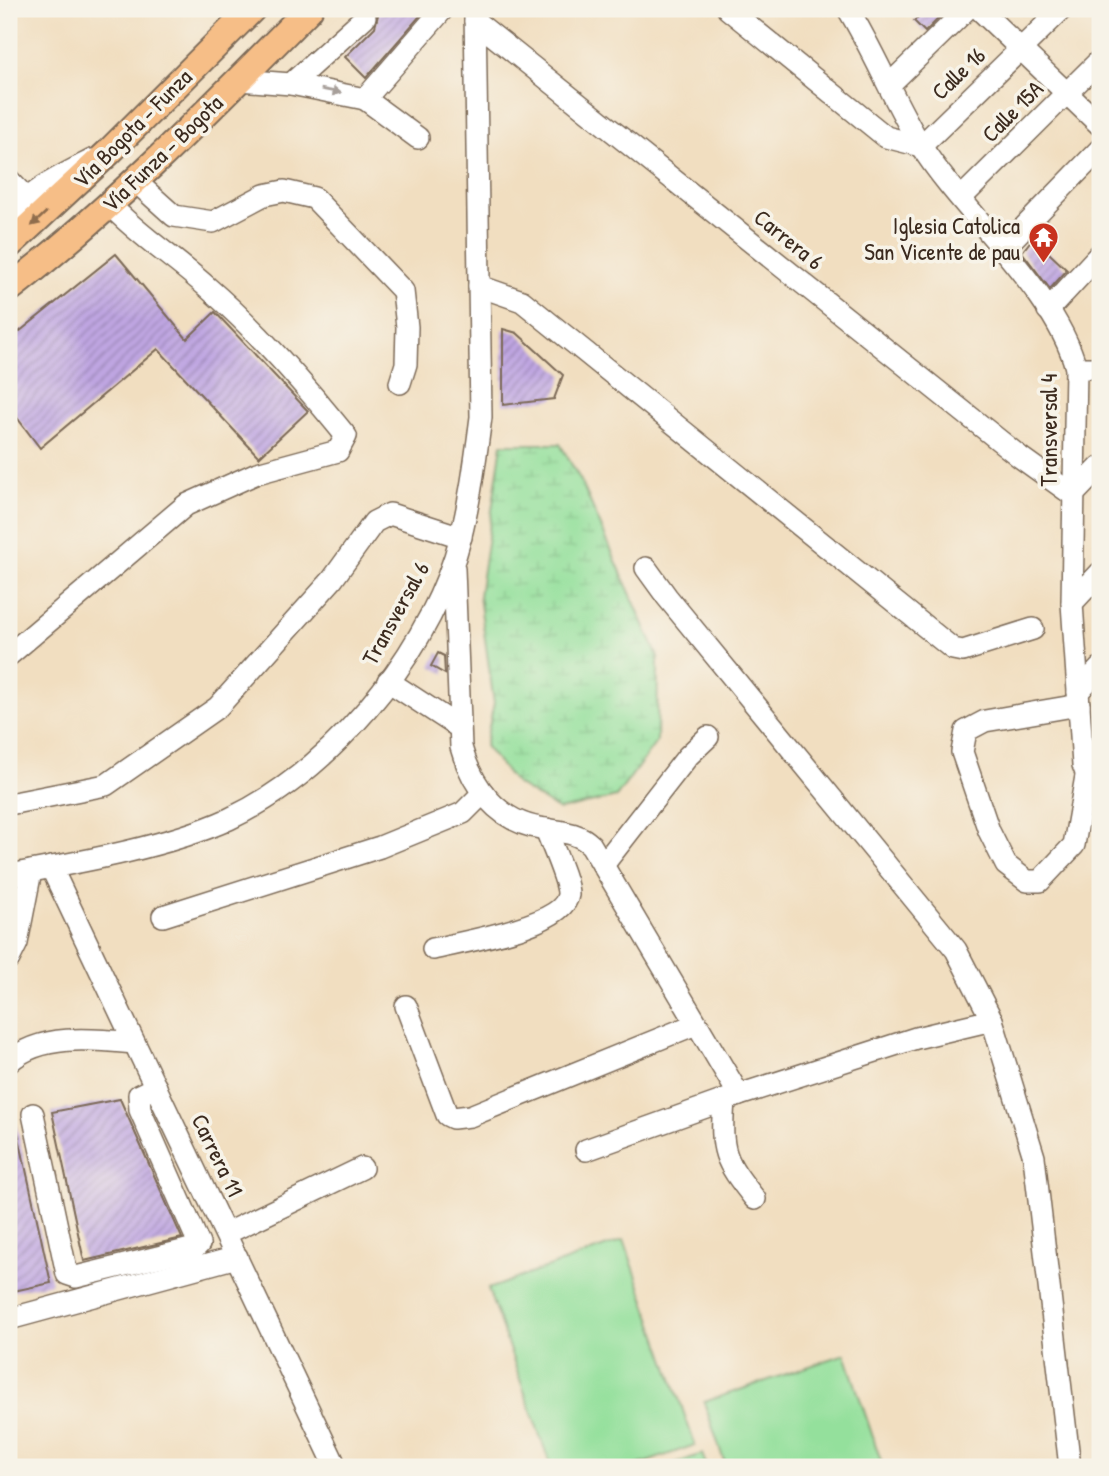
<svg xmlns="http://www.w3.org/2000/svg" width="1109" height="1476" viewBox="0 0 1109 1476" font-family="'Patrick Hand',sans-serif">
  <defs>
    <pattern id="wetland-marsh" width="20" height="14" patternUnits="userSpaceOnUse" patternTransform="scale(1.75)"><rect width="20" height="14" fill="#94e09c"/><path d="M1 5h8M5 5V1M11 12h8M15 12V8" fill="none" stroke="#80c086"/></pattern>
    <pattern id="building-hatch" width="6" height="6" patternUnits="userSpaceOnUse" patternTransform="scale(1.75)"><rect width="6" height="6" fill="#bfa6e2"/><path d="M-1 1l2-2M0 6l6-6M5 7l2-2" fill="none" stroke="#9c87b7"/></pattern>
  </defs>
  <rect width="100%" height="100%" fill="#f7f3e8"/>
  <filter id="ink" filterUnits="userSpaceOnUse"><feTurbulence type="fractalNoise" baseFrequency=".0143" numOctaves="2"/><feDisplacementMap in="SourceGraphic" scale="14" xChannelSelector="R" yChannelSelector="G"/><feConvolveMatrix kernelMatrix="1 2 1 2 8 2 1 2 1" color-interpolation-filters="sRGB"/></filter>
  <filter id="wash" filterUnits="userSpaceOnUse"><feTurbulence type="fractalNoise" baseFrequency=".00686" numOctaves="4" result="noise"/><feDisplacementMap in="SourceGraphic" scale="28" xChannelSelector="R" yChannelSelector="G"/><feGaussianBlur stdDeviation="1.57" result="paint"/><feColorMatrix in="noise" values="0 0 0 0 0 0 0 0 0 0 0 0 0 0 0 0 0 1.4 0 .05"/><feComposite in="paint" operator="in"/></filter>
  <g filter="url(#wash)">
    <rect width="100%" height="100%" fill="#f1dec0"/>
    <polygon fill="url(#wetland-marsh)" stroke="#68855d" stroke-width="2" points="502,444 560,444 581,481 658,657 657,741 616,797 559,810 515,783 485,746 494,703 479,596"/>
    <g fill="#94e09c" stroke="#68855d" stroke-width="2">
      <polygon points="624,1240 695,1445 633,1467 551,1467 488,1289"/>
      <polygon points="845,1354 883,1467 726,1467 704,1402"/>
      <polygon points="702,1454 707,1467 665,1467"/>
    </g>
    <g id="blocks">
      <g fill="url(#building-hatch)">
        <polygon points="375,9 426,9 366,78 345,57 375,27 378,15"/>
        <polygon points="926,9 948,9 925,32 914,21"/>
        <polygon points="1033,238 1067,270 1050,289 1022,252"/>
        <polygon points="116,254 187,339 215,312 308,411 259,457 158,349 40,448 9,407 9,340"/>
        <polygon points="503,329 517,333 563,375 554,399 503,405"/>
        <polygon points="438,653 444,656 445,674 431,666"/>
        <polygon points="120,1099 182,1238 84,1261 52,1112"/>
        <polygon points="9,1115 14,1115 51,1283 9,1292"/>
      </g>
    </g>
  </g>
  <g filter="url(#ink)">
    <use href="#blocks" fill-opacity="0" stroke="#7b6957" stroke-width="2"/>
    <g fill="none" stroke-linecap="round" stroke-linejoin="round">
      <defs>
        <g id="minor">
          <polyline points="728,9 886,137 921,146"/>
          <path d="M848,9C875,53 894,102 921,146C963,213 1057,293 1076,368L1072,603L1083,765L1089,780L1100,784"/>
          <polyline points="979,9 1100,125"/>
          <polyline points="475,21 1020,457 1073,495"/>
          <polyline points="239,80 291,84 365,99 443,9"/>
          <polyline points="291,84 365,17"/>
          <polyline points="889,85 967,9"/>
          <polyline points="365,99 418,138"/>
          <polyline points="921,146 1062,9"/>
          <polyline points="9,180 25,197"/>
          <polyline points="134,180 174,216 213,222 264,195 284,191 314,198 403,291 407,327 406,364 400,383"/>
          <polyline points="961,198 1100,60"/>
          <path d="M9,218C32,189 59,177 92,160"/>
          <polyline points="1002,250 1100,149"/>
          <polyline points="479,286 522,301 953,649 963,651 1033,629"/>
          <polyline points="1048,310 1100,254"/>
          <polyline points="1076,368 1097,368 1100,364"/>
          <polyline points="1073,495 1100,467"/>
          <polyline points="646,568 667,597 956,950 992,1020 1034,1157 1070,1467"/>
          <path d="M454,569L461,747C472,786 497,821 540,828C559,832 577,831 591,845L739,1095L916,1038L992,1020"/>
          <polyline points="1072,603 1100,573"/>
          <path d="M9,655L186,505L257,473L338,451L346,436C303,383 259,332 207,287C175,258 139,236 109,204"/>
          <polyline points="388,681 460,728"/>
          <polyline points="1078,692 1100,668"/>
          <polyline points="1079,705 985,721 966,731 962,752 989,831 1006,865 1027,881 1040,881 1074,845 1086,776"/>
          <polyline points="9,804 106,785 218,707 332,580 374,522 390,514 461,537"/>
          <polyline points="603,865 688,756 708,737"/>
          <polyline points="51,867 336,1467"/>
          <path d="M9,875C75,863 168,847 229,819C329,772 421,662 455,557C469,511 475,464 481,417L475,9"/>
          <polyline points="163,916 380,847 463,813 483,793"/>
          <path d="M433,949C461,942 564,926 568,895C569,882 551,844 546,829"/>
          <polyline points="9,959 17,943 31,871"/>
          <polyline points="406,1006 447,1115 453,1118 470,1116 696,1024"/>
          <path d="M9,1062C40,1033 94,1039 134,1043"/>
          <path d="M724,1101C720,1152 724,1160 755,1199"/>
          <polyline points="33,1114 67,1274 76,1277 195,1248 199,1244 140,1110 139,1095 156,1087"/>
          <polyline points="586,1150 739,1095"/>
          <polyline points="227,1233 362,1168"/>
          <polyline points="9,1319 237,1257"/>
        </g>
        <g id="major">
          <polyline points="9,245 109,152 252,9"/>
          <path d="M9,289C117,205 213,106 309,9"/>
        </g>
      </defs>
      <use href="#minor" stroke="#7b6957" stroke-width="24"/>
      <use href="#major" stroke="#7b6957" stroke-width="30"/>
      <use href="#minor" stroke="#fff" stroke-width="21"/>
      <use href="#major" stroke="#f6be87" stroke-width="26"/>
    </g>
    <defs><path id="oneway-solid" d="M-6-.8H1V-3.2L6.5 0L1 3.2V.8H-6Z" transform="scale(1.75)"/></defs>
    <use fill="#a79f9a" href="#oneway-solid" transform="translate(331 91) rotate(10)"/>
    <use fill="#8f6d4d" href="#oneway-solid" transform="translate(39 219) rotate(137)"/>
  </g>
  <defs>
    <symbol id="temple-pin" viewBox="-11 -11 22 30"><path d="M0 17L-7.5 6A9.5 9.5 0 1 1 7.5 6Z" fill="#c8321e" stroke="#f7f3e8"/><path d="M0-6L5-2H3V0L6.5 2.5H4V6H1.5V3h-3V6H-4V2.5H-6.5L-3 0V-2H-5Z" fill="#fff"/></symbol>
  </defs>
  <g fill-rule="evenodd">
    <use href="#temple-pin" x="1026" y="220" width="35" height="47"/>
  </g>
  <g text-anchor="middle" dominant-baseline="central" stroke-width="7" stroke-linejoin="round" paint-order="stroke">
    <g font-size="23" fill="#3b2a1e" stroke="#f7f3e8">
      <text transform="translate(958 73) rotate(-44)">Calle 16</text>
      <text transform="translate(1012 111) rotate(-45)">Calle 15A</text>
      <text transform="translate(132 128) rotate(-45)">Vía Bogota - Funza</text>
      <text transform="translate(162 153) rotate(-44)">Vía Funza - Bogota</text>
      <text transform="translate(789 239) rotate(39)">Carrera 6</text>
      <text transform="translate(1048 430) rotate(-90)">Transversal 4</text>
      <text transform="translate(395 613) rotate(-61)">Transversal 6</text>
      <text transform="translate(218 1155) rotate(64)">Carrera 11</text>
    </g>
    <g font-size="23" fill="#3b2a1e" stroke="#f7f3e8" text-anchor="end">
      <text x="1020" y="225">Iglesia Catolica<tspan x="1020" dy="26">San Vicente de pau</tspan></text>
    </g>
  </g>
  <rect width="1109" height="1476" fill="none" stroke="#f7f3e8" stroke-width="35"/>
</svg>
